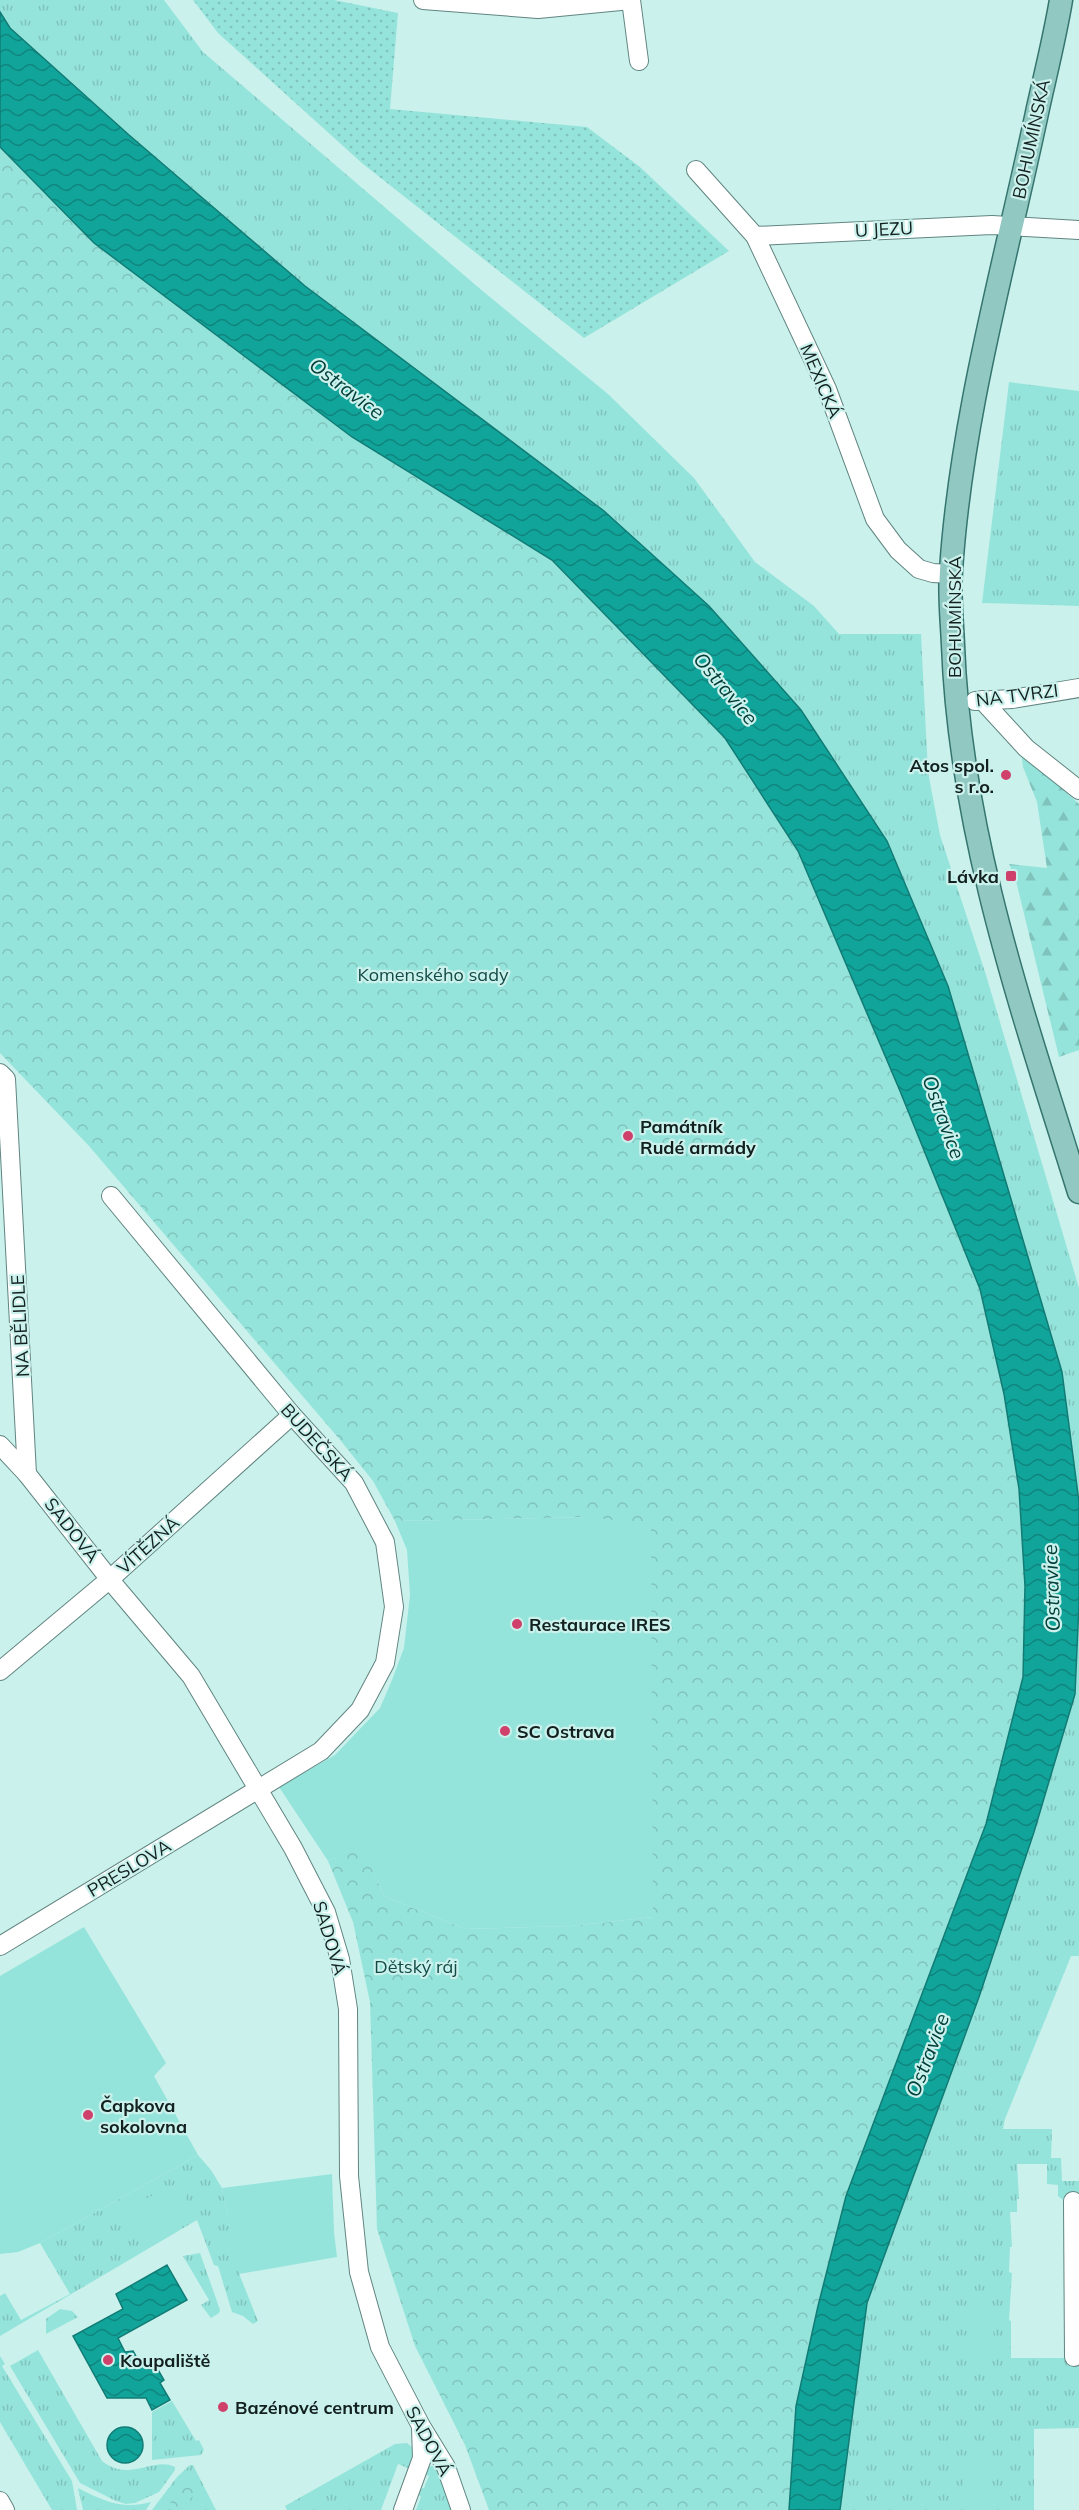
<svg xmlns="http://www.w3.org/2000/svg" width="1079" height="2510" viewBox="0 0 1079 2510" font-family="Mulish,sans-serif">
  <defs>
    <pattern id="grass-tufts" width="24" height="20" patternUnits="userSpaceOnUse" patternTransform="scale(1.5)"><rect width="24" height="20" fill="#95e4db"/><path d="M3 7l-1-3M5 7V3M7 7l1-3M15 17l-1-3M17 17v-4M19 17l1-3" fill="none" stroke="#7fc3bc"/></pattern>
    <pattern id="forest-firs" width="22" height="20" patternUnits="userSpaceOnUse" patternTransform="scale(1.5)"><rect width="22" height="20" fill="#95e4db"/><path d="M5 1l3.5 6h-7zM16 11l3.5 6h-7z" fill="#7fc3bc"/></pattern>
    <pattern id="park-crowns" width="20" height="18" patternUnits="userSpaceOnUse" patternTransform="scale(1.5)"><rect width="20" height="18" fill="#95e4db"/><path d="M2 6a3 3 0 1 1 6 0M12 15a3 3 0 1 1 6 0" fill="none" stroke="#7fc3bc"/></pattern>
    <pattern id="garden-dots" width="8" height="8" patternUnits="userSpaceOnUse" patternTransform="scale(1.5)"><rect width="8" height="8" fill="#95e4db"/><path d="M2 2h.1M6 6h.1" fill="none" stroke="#7fc3bc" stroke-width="1.8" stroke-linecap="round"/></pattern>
    <pattern id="water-waves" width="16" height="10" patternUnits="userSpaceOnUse" patternTransform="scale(1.5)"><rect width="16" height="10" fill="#11a49a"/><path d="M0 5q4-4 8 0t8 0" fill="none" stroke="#0f857d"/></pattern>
  </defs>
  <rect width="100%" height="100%" fill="#caf1ec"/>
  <g fill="url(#grass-tufts)">
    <polygon points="0,0 164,0 203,52 485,293 608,394 694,478 755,562 814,606 839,634 921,634 928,772 940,835 986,975 1079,1288 1079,1502 1062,1372 948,986 604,511 305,286 129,135 10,28 0,12"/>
    <polygon points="1009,382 1079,391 1079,606 982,603"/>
    <polygon points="1079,1603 1079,1956 1071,1956 1005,2119 1003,2129 1052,2129 1051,2158 1061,2158 1062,2181 1079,2181 1079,2200 1063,2200 1058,2196 1058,2185 1047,2184 1047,2164 1017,2164 1019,2199 1017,2199 1017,2212 1010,2212 1012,2247 1010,2247 1009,2272 1012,2273 1009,2320 1011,2321 1011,2358 1079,2358 1079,2428 1034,2429 1034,2510 840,2510 867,2303 979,1997 1034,1832 1075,1694"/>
    <polygon points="198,2155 211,2170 222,2188 240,2276 258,2321 253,2324 243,2316 232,2312 218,2266 214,2265 197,2220 0,2336 0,2296 5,2293 21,2320 70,2294 40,2243"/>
    <polygon points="200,2253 220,2310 219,2313 211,2318 201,2305 209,2300 183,2256"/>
    <polygon points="60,2309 72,2311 78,2317 46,2334 46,2319"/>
    <path d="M38,2350L102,2461C129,2483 154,2456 175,2467V2470L159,2492L135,2503L126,2504L116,2501L80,2483L10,2366Z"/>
    <polygon points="0,2356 5,2364 2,2366 72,2481 77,2510 52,2510 0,2422"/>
    <polygon points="172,2401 196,2441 199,2440 204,2450 201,2455 152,2460 152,2412"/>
    <polygon points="407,2443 413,2448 410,2469 398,2464 381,2510 287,2510 285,2506 395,2444"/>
    <polygon points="190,2465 193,2465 216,2510 152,2510 177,2477"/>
    <polygon points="431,2466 437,2466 456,2510 416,2510 421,2497 417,2493 419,2489 424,2488 429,2476 425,2474 427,2468"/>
    <path d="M78,2488C103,2501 123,2510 151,2502L146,2510H83Z"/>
  </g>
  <polygon fill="url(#forest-firs)" points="1021,751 1079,804 1079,1050 1059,1057 1015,877 1009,864 1047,868 1037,802 1023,767"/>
  <g fill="url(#park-crowns)">
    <polygon points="0,147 94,243 352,437 552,560 725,738 798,851 900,1091 980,1289 1004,1394 1019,1489 1025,1586 1023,1677 986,1824 846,2196 818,2306 796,2406 789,2510 489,2510 465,2445 415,2346 377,2229 370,2002 353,1922 328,1861 361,1844 384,1896 465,1929 571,1926 653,1917 590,1517 395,1521 373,1481 341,1441 89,1146 0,1053"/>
    <polygon points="189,2475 198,2482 199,2487 184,2508 178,2508 170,2502 169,2497 183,2478"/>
  </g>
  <polygon fill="url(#garden-dots)" points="193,0 334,0 398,13 390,109 587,127 640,167 729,251 584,338 363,164 218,33"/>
  <g fill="#95e4db">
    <polygon points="590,1517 651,1525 653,1917 571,1926 465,1929 384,1896 361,1845 328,1861 279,1787 335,1755 380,1708 392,1680 404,1648 410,1595 407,1550 395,1521"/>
    <polygon points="84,1927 166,2063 154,2076 198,2155 40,2243 18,2252 0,2254 0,1976"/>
    <polygon points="332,2174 334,2232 337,2257 239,2274 222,2188"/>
    <polygon points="178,2183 193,2214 138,2242 122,2211"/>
    <polygon points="967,2313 993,2313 994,2356 968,2356"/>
    <rect x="963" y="2462" width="27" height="48"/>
  </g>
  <g fill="url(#water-waves)" stroke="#117c75" stroke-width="1.5">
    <polygon points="0,12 10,28 129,135 305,286 604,511 709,606 801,710 887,841 948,986 1062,1372 1079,1502 1079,1603 1075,1694 1034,1832 979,1997 867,2303 840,2510 789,2510 796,2406 818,2306 846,2196 986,1824 1023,1677 1025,1586 1019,1489 1004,1394 980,1289 900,1091 798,851 725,738 552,560 352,437 94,243 0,147"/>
    <path d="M167,2265L187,2300L118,2338L125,2352L133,2351C139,2361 143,2373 157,2368L164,2380L160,2383L170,2400L152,2410L146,2398H107L73,2336L123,2309L116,2294Z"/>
    <circle cx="125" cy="2445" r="18"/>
  </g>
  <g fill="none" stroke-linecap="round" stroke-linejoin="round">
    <defs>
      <g id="minor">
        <polyline points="423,0 538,9 631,0"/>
        <polyline points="631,0 639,61"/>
        <polyline points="696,170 755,236 827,389 875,519 898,550 919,569 933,573 950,574"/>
        <polyline points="755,236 992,225 1079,230"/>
        <polyline points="982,700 1026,748 1079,790"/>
        <polyline points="975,701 1012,699 1079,688"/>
        <polyline points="0,1073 6,1079 27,1474"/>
        <polyline points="0,1445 27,1474 115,1586 191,1676 293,1848 326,1912 340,1959 348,2009 349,2176 359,2272 380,2347 421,2426 446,2467 461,2510"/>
        <polyline points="0,1671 110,1579 292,1415"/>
        <polyline points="0,1946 321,1751 360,1710 385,1663 394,1607 385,1542 354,1483 292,1415 111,1196"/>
        <polyline points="1073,2201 1074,2357"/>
        <polyline points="0,2501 5,2510"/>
        <polyline points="403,2510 422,2458 421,2428"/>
      </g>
      <path id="major" d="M1061,0C1055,36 1046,72 1038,108C1006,260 961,416 951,571C949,595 952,621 953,645C960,834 1023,1013 1079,1192"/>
    </defs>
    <use href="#minor" stroke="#618581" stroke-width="20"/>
    <use href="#major" stroke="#36756f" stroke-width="25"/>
    <use href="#minor" stroke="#fff" stroke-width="18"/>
    <use href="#major" stroke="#92c8c2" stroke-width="22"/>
  </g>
  <g fill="#cf416b" stroke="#caf1ec" stroke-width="2">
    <circle cx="1006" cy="775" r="6"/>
    <rect x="1005" y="870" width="12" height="12" rx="3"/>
    <circle cx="628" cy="1136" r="6"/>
    <circle cx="517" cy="1624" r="6"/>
    <circle cx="505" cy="1731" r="6"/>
    <circle cx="88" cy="2115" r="6"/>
    <circle cx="108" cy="2360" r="6"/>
    <circle cx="223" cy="2407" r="6"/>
  </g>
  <g text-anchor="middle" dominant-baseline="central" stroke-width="4.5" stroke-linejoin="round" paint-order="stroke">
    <g font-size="18" fill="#12201f" stroke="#caf1ec">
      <text transform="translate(1031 139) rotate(-78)">BOHUMÍNSKÁ</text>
      <text transform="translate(884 229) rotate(-3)">U JEZU</text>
      <text transform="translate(821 381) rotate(67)">MEXICKÁ</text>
      <text transform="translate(954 617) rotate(-90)">BOHUMÍNSKÁ</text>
      <text transform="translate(1017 695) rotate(-7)">NA TVRZI</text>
      <text transform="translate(20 1326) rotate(-93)">NA BĚLIDLE</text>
      <text transform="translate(317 1442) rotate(48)">BUDEČSKÁ</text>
      <text transform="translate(72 1530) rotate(52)">SADOVÁ</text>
      <text transform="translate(148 1545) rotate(-42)">VÍTĚZNÁ</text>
      <text transform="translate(129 1868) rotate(-31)">PRESLOVA</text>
      <text transform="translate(330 1938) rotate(73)">SADOVÁ</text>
      <text transform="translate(429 2441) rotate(62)">SADOVÁ</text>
    </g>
    <g font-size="18" font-weight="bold" fill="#12201f" stroke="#caf1ec" text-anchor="start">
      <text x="994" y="765" text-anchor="end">Atos spol.<tspan x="994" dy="21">s r.o.</tspan></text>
      <text x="999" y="876" text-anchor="end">Lávka</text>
      <text x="640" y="1126">Památník<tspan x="640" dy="21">Rudé armády</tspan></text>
      <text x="529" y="1624">Restaurace IRES</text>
      <text x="517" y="1731">SC Ostrava</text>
      <text x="100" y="2105">Čapkova<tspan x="100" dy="21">sokolovna</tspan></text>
      <text x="120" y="2360">Koupaliště</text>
      <text x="235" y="2407">Bazénové centrum</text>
    </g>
    <g font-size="18" fill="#134a45" stroke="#caf1ec">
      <text x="433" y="974">Komenského sady</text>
      <text x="416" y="1966">Dětský ráj</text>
    </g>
    <g font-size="20" font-style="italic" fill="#003c38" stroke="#caf1ec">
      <text transform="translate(347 388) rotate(37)">Ostravice</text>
      <text transform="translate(726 688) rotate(50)">Ostravice</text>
      <text transform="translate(944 1117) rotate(70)">Ostravice</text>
      <text transform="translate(1051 1588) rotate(-92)">Ostravice</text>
      <text transform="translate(927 2055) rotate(-69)">Ostravice</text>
    </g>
  </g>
</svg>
